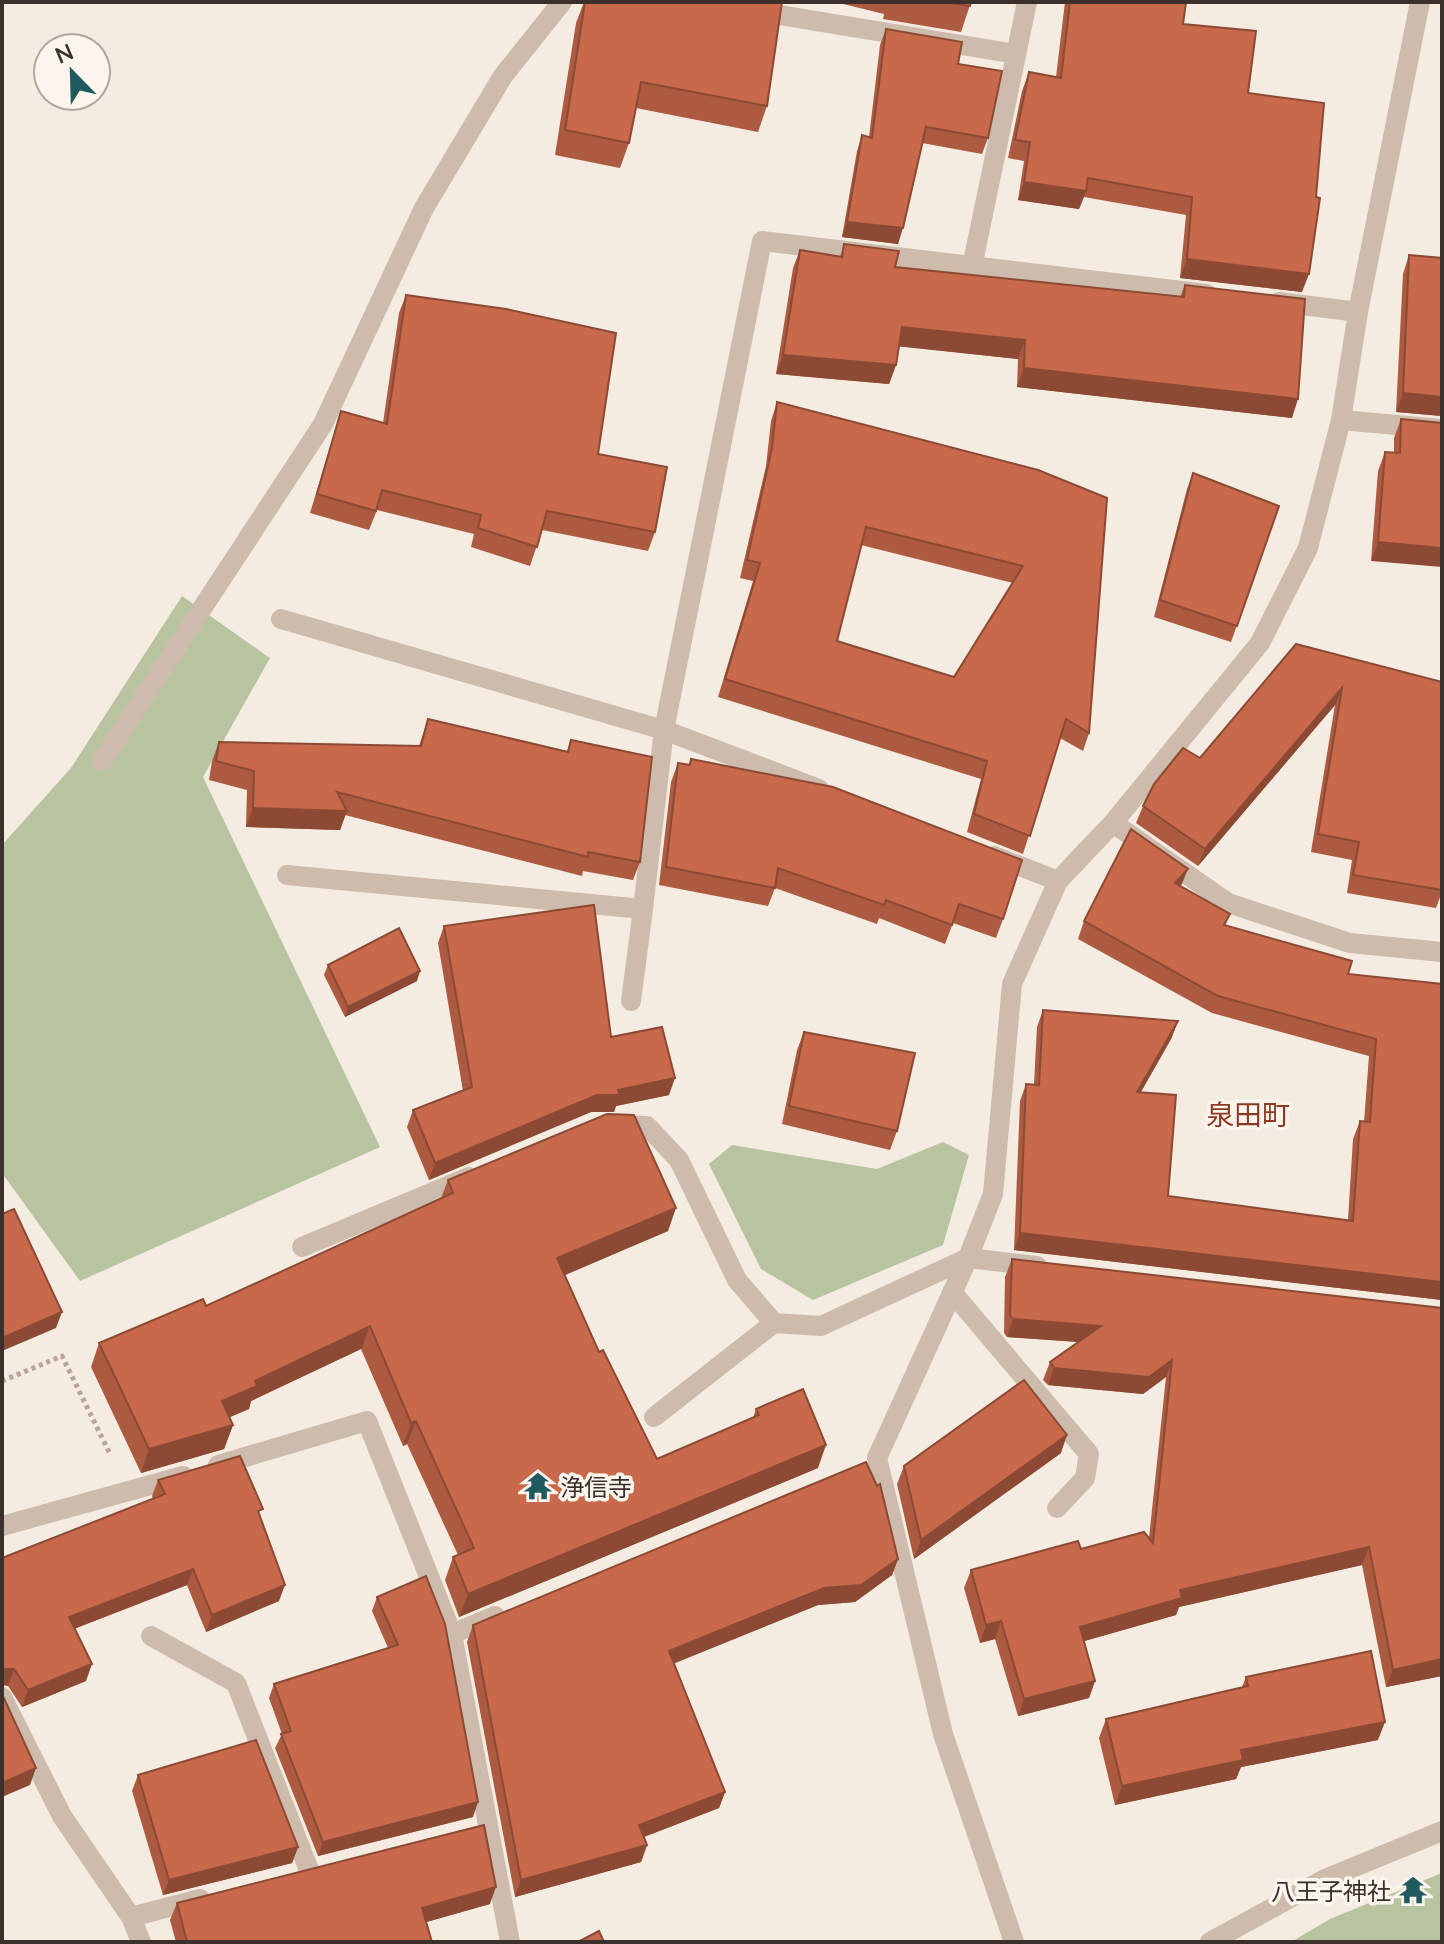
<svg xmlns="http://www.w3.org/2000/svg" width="1444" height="1944" viewBox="0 0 1444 1944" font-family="Lato,'Noto Sans JP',sans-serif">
  <rect width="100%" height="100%" fill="#f4ebe1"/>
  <g fill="#b8c4a0">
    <polygon points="182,596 270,658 203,777 380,1147 80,1281 2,1173 2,845 71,768"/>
    <polygon points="943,1142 969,1155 943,1245 813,1300 761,1269 709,1164 732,1145 877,1169"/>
    <polygon points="1442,1873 1442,1942 1291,1942 1330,1919"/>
  </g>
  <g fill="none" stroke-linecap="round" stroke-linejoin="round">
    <polyline stroke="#b9a596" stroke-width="5" stroke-dasharray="4 4" stroke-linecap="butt" points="2,1381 62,1356 110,1454"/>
    <g stroke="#cdbbac" stroke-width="20">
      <polyline points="755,11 1016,54"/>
      <polyline points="972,267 1027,2"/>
      <polyline points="1279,302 1358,312"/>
      <polyline points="1341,420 1442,429"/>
      <polyline points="281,619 664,730 643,909 287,875"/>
      <polyline points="102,761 323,424 424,208 503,76 562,2"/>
      <polyline points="819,789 664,730 762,241 1207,294"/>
      <polyline points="1113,823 1228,903 1350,943 1442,952"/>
      <polyline points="994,856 1058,881"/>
      <polyline points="631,1001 643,909"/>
      <polyline points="614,1125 647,1126 679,1160 737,1280 774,1323 821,1326 968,1258 1037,1266"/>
      <polyline points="302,1247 469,1177"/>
      <polyline points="952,1292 1089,1454 1085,1478 1057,1508"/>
      <polyline points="654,1417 774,1323"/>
      <polyline points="218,1465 367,1421 452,1634 495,1616"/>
      <polyline points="2,1526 183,1476"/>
      <polyline points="452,1634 510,1942"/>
      <polyline points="151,1636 236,1683 309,1870"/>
      <polyline points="2,1697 62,1816 131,1917 141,1942"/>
      <polyline points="131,1917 200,1899"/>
      <polyline points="1014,1942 943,1734 877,1458 968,1258 993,1194 1012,984 1058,881 1113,823 1260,643 1308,548 1341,420 1358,312 1420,2"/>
      <polyline points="1210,1942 1325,1879 1442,1831"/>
    </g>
  </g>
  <g fill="#ac5a40" fill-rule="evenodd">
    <polygon points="584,2 782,2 767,106 758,132 636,108 629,143 620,168 555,155 576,23"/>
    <polygon points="835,2 971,2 961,32 883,19 884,14"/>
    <polygon points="1065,2 1186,2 1183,24 1248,93 1302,292 1180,278 1186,215 1084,197 1079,209 1018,200 1024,161 1008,158 1022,91 1029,72 1056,77"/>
    <polygon points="886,29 958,64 988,138 982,154 922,143 898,244 842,237 857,151 862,135 869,137 880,45"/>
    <polygon points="844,244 895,267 1180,297 1185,285 1292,418 1017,387 1018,359 899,346 896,365 889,384 776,374 793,268 800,250 840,257"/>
    <polygon points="1409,255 1442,416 1396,412 1403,274"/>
    <polygon points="406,295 598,454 655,532 648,551 542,530 530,566 471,547 474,534 377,510 369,530 310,513 341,411 383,423 399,313"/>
    <path d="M777,402L1038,470L1089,733L1083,751L1060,738L1023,854L967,832L981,779L718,697L753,581L740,578L766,466L771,421ZM861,545L1013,583L954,677L837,641Z"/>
    <polygon points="1401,419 1442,423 1371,561 1378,471 1385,452 1394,452 1394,438"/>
    <polygon points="1193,473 1279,506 1231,642 1154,617 1187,489"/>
    <polygon points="1296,644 1442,682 1442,892 1436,908 1347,893 1352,860 1311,852 1335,705 1198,866 1136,823 1143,806 1200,758"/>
    <polygon points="428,719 567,751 571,740 640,862 633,880 583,871 582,876 345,815 340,830 246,827 247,790 209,780 212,761 219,742 419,746"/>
    <polygon points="691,759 1003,919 996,938 953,923 945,944 879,918 877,924 775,888 768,906 659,885 671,782 678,763 689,765"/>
    <polygon points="1181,886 1226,926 1348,974 1442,984 1442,1300 1014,1250 1020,1101 1026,1084 1034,1084 1037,1027 1043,1010 1178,1021 1171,1039 1141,1092 1168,1196 1348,1220 1353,1139 1360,1121 1364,1122 1369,1056 1212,1013 1078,939 1084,921"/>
    <polygon points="444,926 611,1037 669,1095 616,1106 614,1112 591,1112 429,1180 407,1127 413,1110 463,1091 438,943"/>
    <polygon points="328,965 417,981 345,1017 324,975"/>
    <polygon points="804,1032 897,1131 890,1150 782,1124 797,1050"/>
    <polygon points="448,1180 668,1231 564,1275 599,1352 657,1459 753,1418 756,1409 818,1468 459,1617 445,1580 453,1557 458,1555 407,1444 403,1446 361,1349 251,1401 249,1409 229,1417 233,1425 224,1449 141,1473 91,1367 99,1343 206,1306 441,1198"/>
    <polygon points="1012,1259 1442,1308 1442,1676 1386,1687 1362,1565 1179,1607 1176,1615 1084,1641 1095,1681 1089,1698 1018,1716 995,1639 980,1643 964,1588 971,1570 1081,1549 1149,1538 1166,1377 1143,1394 1048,1385 1043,1380 1050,1362 1078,1342 1007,1337 1004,1333 1005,1277"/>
    <polygon points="1061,1453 914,1559 897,1484 904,1466"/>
    <polygon points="158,1480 260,1517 279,1601 206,1632 187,1585 74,1629 86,1681 22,1707 8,1686 2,1558 153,1499 152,1496"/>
    <polygon points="898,1559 892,1575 855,1602 818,1605 674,1663 725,1792 719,1808 644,1837 647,1845 641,1862 515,1897 467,1642 473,1625"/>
    <polygon points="377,1597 473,1817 318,1856 275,1748 282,1734 269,1698 274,1684 388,1648 372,1611"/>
    <polygon points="1246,1677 1378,1740 1241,1767 1236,1779 1115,1805 1099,1738 1106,1719 1242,1687"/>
    <polygon points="138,1775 298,1847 292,1863 163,1895 132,1791"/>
    <polygon points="177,1903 490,1904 426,1922 432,1942 176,1942 170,1920"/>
  </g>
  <g fill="#8c4a34">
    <polygon points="1024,182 1086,191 1079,209 1018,200"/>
    <polygon points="847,222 903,228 898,244 842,237"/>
    <polygon points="1187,259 1309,274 1302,292 1180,278"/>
    <polygon points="902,327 1025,340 1018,359 895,346"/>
    <polygon points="783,355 896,365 889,384 776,374"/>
    <polygon points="1024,368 1298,399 1292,418 1017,387"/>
    <polygon points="1403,393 1442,397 1442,416 1396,412"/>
    <polygon points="1378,542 1442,548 1442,567 1371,561"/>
    <polygon points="1342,688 1335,705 1198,866 1205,849"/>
    <polygon points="253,808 347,811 340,830 246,827"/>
    <polygon points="1188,869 1181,886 1175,883"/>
    <polygon points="420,971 417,981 345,1017 348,1007"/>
    <polygon points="1178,1021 1171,1039 1131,1109 1137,1092"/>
    <polygon points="675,1078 669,1095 616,1106 614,1112 591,1112 429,1180 435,1163 597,1095 618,1090"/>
    <polygon points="676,1208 668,1231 549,1282 557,1258"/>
    <polygon points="1020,1233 1442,1282 1442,1300 1014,1250"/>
    <polygon points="62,1312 56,1328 2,1351 2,1338"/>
    <polygon points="1013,1319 1101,1326 1094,1343 1007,1337"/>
    <polygon points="370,1326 361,1349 251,1401 249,1409 214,1424 222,1401 255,1381"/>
    <polygon points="1172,1360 1166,1377 1143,1394 1048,1385 1054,1368"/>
    <polygon points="416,1421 407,1444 403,1446 411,1423"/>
    <polygon points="233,1425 224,1449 141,1473 149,1449"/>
    <polygon points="1067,1435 1061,1453 914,1559 921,1540"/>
    <polygon points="826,1445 818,1468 459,1617 468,1594"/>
    <polygon points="1369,1547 1362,1565 1179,1607 1176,1615 1074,1644 1080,1627 1180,1590"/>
    <polygon points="898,1559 892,1575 855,1602 818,1605 663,1668 669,1651"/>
    <polygon points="193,1569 187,1585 63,1633 69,1617"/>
    <polygon points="285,1585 279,1601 206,1632 212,1615"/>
    <polygon points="1001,1621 995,1639 980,1643 986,1625"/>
    <polygon points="1442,1659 1442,1676 1386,1687 1393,1670"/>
    <polygon points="92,1664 86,1681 22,1707 28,1690"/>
    <polygon points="3,1669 14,1669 8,1686 2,1685"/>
    <polygon points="1095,1681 1089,1698 1018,1716 1024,1699"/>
    <polygon points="1385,1722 1378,1740 1241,1767 1236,1779 1115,1805 1122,1786 1241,1750"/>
    <polygon points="36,1768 30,1785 2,1797 2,1783"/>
    <polygon points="725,1792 719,1808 633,1841 639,1825"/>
    <polygon points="478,1802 473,1817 318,1856 323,1842"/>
    <polygon points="647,1845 641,1862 515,1897 521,1880"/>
    <polygon points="298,1847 292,1863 163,1895 169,1880"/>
    <polygon points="496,1887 490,1904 416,1925 422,1908"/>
  </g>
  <g fill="#c8694b" stroke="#8c4a34" stroke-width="2" fill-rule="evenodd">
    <polygon points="585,2 782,2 767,106 641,82 629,143 565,130"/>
    <polygon points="943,2 971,2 970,6"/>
    <polygon points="1070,2 1186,2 1183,24 1256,31 1248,93 1324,103 1316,197 1320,198 1309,274 1187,259 1192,197 1088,178 1086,191 1024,182 1030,142 1015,140 1029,72 1061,78"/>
    <polygon points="886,29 962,42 958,64 1002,71 988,138 926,127 903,228 847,222 862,135 872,138"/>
    <polygon points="844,244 899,251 895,267 1184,297 1185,285 1305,299 1298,399 1024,368 1025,340 902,327 896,365 783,355 800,250 842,257"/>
    <polygon points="1409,255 1442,258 1442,397 1403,393"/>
    <polygon points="406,295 506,309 616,333 598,454 667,467 655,532 547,511 537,547 478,528 481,515 382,490 376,511 317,494 341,411 387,424"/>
    <path d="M777,402L1038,470L1107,498L1089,733L1066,719L1030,836L974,814L987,761L725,679L760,563L747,560L772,448ZM866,527L1023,566L954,677L837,641Z"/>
    <polygon points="1401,419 1442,423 1442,548 1378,542 1385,452 1400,453"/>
    <polygon points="1193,473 1279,506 1237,626 1160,600"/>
    <polygon points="1296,644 1442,682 1442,890 1353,875 1359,842 1318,834 1342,688 1205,849 1143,806 1154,784 1183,748 1200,758"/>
    <polygon points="428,719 568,752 571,740 652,757 640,862 588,852 588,857 337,792 347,811 253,808 254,771 216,761 219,742 421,746"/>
    <polygon points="691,759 833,787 1022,860 1003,919 959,904 952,925 886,900 884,905 778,868 775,888 666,867 678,763 690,765"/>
    <polygon points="1131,829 1188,869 1175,883 1230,914 1224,925 1352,961 1348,974 1442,984 1442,1282 1020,1233 1026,1084 1039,1085 1043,1010 1178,1021 1137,1092 1176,1095 1168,1196 1353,1221 1360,1121 1370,1122 1376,1039 1218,996 1084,921"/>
    <polygon points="594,905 611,1037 662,1027 675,1078 618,1090 620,1095 597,1095 435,1163 413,1110 472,1087 444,926"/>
    <polygon points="399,928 420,971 348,1007 328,965"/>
    <polygon points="804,1032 915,1053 897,1131 789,1106"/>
    <polygon points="607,1114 634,1115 676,1208 557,1258 599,1352 603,1350 657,1459 759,1415 756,1409 803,1389 826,1445 468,1594 453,1557 474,1548 416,1421 411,1423 370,1326 255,1381 257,1386 222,1401 233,1425 149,1449 99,1343 203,1299 206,1306 453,1193 448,1180"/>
    <polygon points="14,1209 62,1312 2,1338 2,1214"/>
    <polygon points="1012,1259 1442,1308 1442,1659 1393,1670 1369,1547 1180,1590 1182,1598 1080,1627 1095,1681 1024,1699 1001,1621 986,1625 971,1570 1078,1541 1081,1549 1144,1532 1153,1543 1172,1360 1149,1377 1054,1368 1050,1362 1101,1326 1013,1319 1010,1316"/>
    <polygon points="1024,1380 1067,1435 921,1540 904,1466"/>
    <polygon points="240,1456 263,1509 258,1511 285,1585 212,1615 193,1569 69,1617 92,1664 28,1690 14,1669 3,1669 2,1670 2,1558 165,1494 158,1480"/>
    <polygon points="866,1462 877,1486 880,1484 898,1559 861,1585 824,1588 669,1651 725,1792 639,1825 647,1845 521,1880 473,1625"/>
    <polygon points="426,1576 445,1624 478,1802 323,1842 281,1734 291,1731 274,1684 398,1645 377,1597"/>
    <polygon points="1371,1651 1385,1722 1241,1750 1243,1760 1122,1786 1106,1719 1248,1686 1246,1677"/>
    <polygon points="2,1694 36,1768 2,1783"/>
    <polygon points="256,1740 298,1847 169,1880 138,1775"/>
    <polygon points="484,1825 496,1887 422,1908 432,1942 187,1942 177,1903"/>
    <polygon points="599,1931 604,1942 578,1942"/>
  </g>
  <defs>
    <symbol id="temple-bare" viewBox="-9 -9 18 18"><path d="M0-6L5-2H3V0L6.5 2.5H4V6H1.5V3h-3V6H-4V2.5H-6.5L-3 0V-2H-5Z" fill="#1f5a5e" stroke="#fbf5ee" stroke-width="2.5" paint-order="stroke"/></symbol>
  </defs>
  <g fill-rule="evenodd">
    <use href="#temple-bare" x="518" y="1466" width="40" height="40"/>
    <use href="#temple-bare" x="1393" y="1870" width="40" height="40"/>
  </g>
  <g text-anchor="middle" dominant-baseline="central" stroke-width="7" stroke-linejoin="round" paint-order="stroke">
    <g font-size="24" fill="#3b302b" stroke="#fbf5ee" text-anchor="start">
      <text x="560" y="1486">浄信寺</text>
      <text x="1391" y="1890" text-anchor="end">八王子神社</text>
    </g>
    <g font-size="28" fill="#8c3b22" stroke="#fbf5ee">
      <text x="1248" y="1114">泉田町</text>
    </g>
  </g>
  <rect width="1444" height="1944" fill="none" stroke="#3b302b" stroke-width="8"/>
  <g transform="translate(72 72) rotate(337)"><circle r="38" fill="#fbf5ee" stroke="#aea6a0" stroke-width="2"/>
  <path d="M0-6L14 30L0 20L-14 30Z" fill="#1f5a5e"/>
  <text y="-12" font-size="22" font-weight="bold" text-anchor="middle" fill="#3b302b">N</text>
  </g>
</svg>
